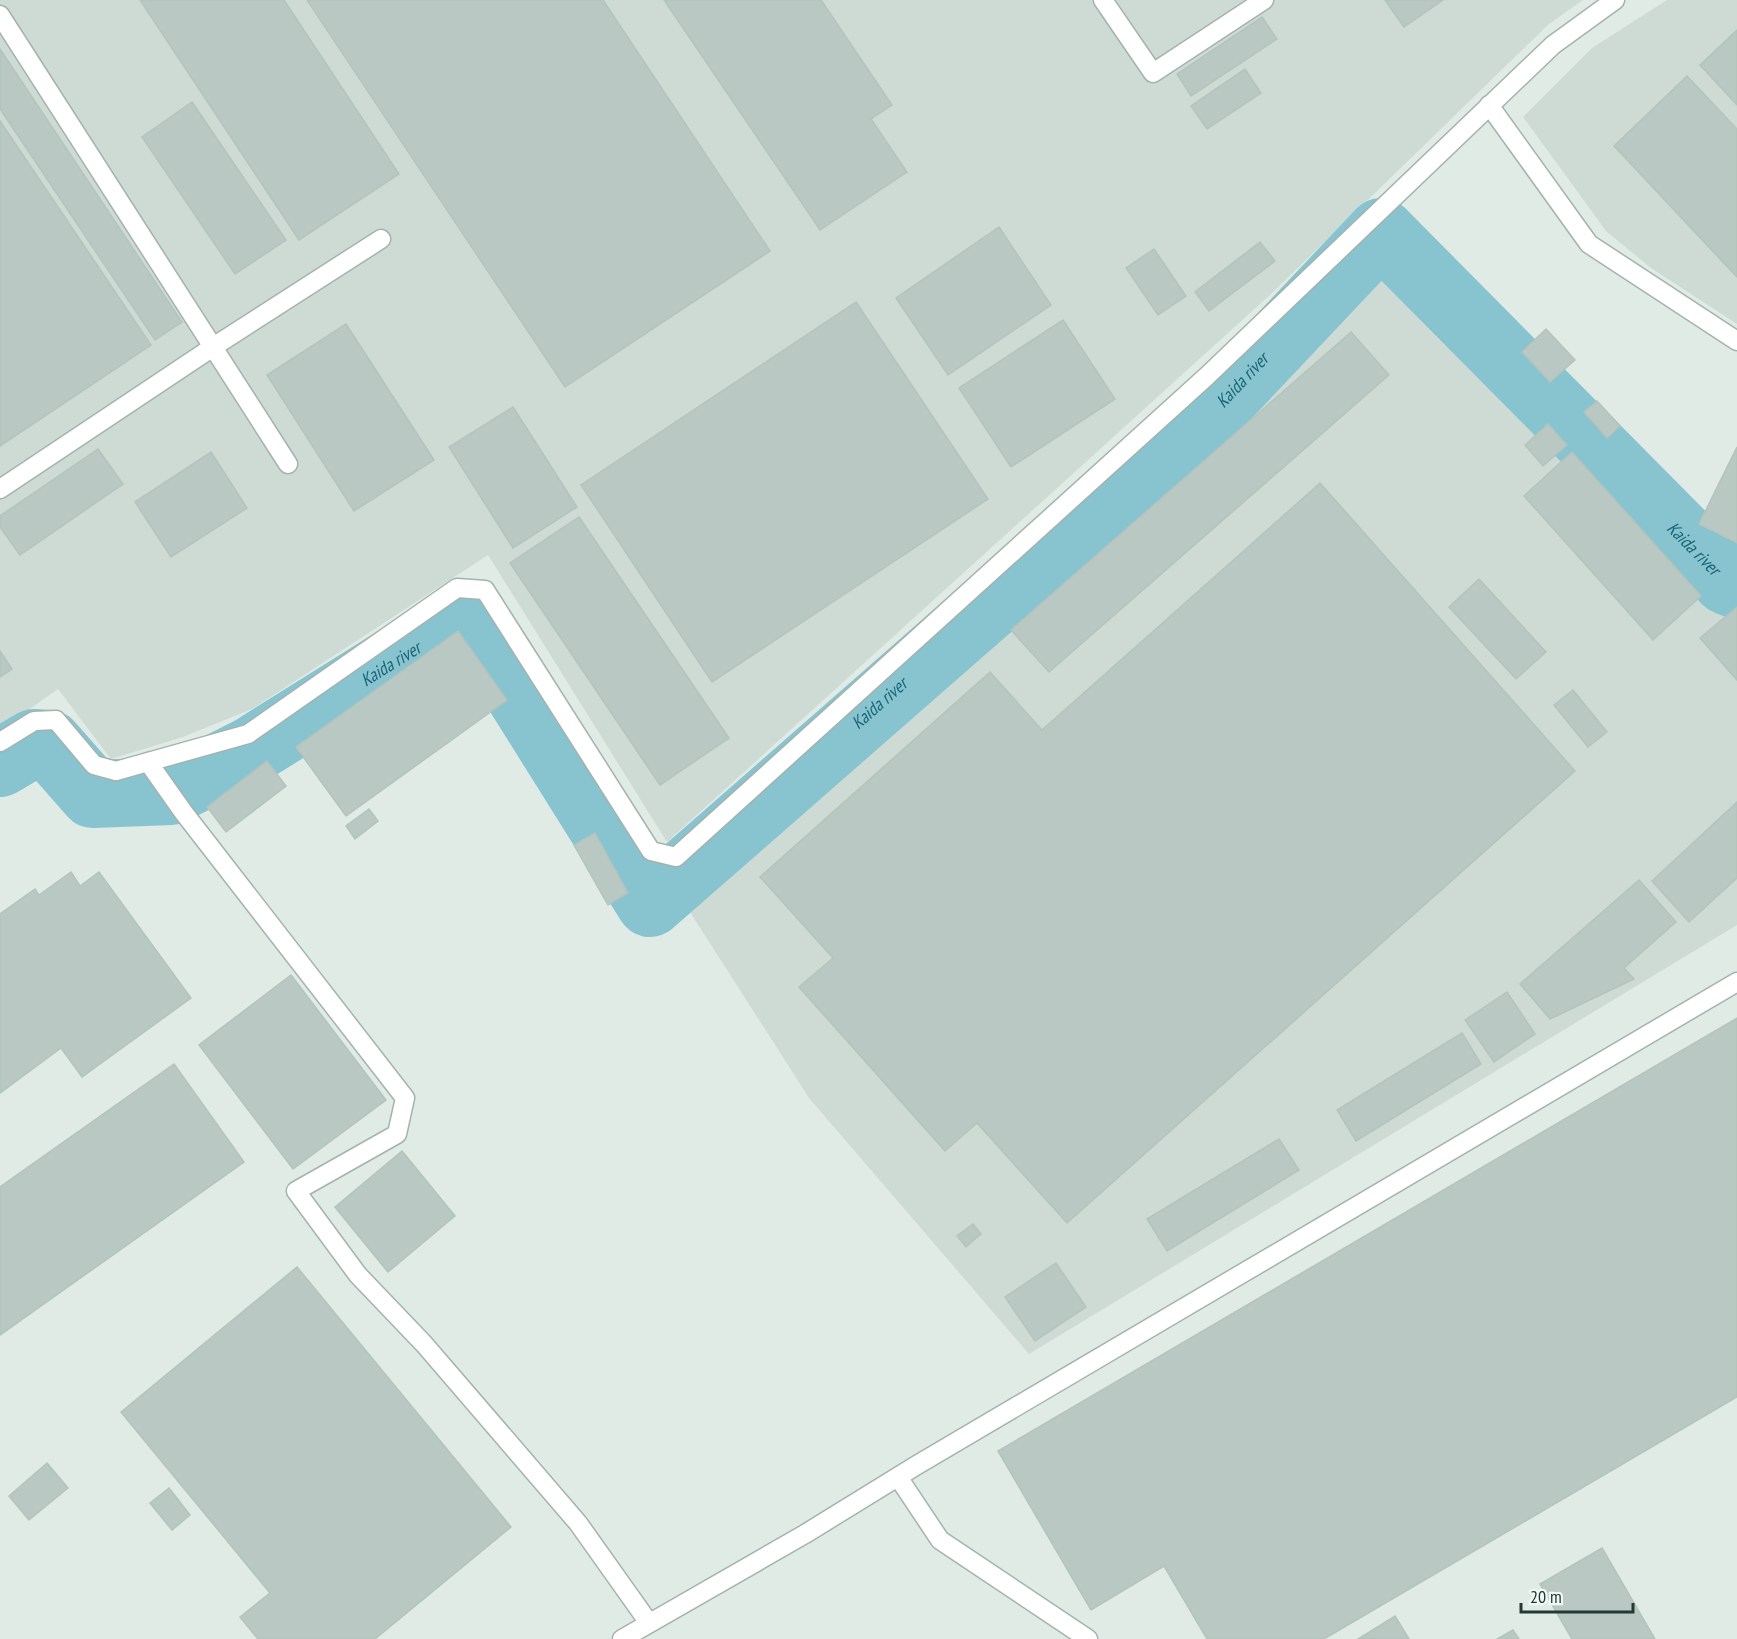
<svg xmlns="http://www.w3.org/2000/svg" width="1737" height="1639" viewBox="0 0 1737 1639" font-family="'PT Sans Narrow',sans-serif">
  <rect width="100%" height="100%" fill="#e0ebe6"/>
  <g fill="#cedbd5">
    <polygon points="0,0 1583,0 1549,24 1271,294 667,842 488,555 252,709 183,737 111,759 58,689 0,730"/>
    <polygon points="1667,0 1737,0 1737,324 1651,268 1606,231 1523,117 1592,48"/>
    <polygon points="1387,245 1721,587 1737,594 1737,925 1029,1354 809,1098 681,898 1217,420"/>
  </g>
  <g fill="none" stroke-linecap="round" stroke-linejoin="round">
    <path stroke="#88c3d0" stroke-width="68" id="s1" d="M0,763L34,743L49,744L93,794L171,791L252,750L469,614L650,903L1211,412L1381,232L1727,581L1737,585"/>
  </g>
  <g fill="#b9c8c2" stroke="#b3c4bd" stroke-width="1.5">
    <polygon points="140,0 284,0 399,174 299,240"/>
    <polygon points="307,0 603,0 770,251 565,387"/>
    <polygon points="664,0 821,0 892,105 871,119 907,172 820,230"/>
    <polygon points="1385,0 1443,0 1404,27"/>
    <polygon points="1262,17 1277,39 1191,96 1177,74"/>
    <polygon points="1737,30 1737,105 1700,65"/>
    <polygon points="0,49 182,322 155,340 0,109"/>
    <polygon points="1245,69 1261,93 1207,129 1191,106"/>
    <polygon points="1687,76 1737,129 1737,277 1614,146"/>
    <polygon points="192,102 286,240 235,274 142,137"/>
    <polygon points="0,121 151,345 0,446"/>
    <polygon points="999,227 1051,305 948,375 896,298"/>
    <polygon points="1260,242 1275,261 1209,311 1195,292"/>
    <polygon points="1154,249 1186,296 1158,315 1126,268"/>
    <polygon points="856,302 988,499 712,682 581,485"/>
    <polygon points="1063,320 1115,399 1011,467 959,388"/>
    <polygon points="346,324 434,460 354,511 267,375"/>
    <polygon points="1546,329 1575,360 1550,382 1522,352"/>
    <polygon points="1351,332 1389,375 1049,672 1011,630"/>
    <polygon points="1597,401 1620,426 1607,438 1584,412"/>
    <polygon points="513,407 577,507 513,548 449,447"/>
    <polygon points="1548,424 1567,445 1543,466 1525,445"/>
    <polygon points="1737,447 1737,543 1699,524"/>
    <polygon points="98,449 123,484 20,555 0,527 0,516"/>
    <polygon points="211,452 247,508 171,557 135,502"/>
    <polygon points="1572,452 1701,596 1653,640 1524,496"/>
    <polygon points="1320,483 1575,771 1067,1223 977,1123 945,1151 799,987 833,958 760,877 990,672 1042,730"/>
    <polygon points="579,517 729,738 660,785 510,563"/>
    <polygon points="1479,579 1546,652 1516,679 1449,607"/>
    <polygon points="1737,607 1737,680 1700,638"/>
    <polygon points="458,631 507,700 346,816 296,747"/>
    <polygon points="0,651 12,669 0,677"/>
    <polygon points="1573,690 1607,732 1588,747 1554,705"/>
    <polygon points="267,761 286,786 226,832 207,807"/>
    <polygon points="1737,802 1737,878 1689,922 1652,881"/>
    <polygon points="369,809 378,821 355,839 346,826"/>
    <polygon points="595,833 628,893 608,905 574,845"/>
    <polygon points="71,872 80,886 99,872 191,998 82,1077 61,1048 0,1093 0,914 35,889 39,895"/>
    <polygon points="1639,880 1676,922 1624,968 1634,979 1550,1019 1520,984"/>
    <polygon points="291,975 386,1100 293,1169 199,1045"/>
    <polygon points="1507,992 1535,1034 1494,1062 1465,1020"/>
    <polygon points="1737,1018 1737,1397 1324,1639 1207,1639 1164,1566 1091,1610 998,1451"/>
    <polygon points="1462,1033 1481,1064 1356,1141 1337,1110"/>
    <polygon points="174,1064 244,1162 0,1335 0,1187"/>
    <polygon points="1279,1139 1299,1170 1167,1251 1147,1219"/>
    <polygon points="402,1151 455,1216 388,1272 335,1207"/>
    <polygon points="973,1224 981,1234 966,1247 957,1236"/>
    <polygon points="1056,1263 1086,1307 1035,1341 1005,1297"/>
    <polygon points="297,1267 511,1527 375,1639 258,1639 240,1617 270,1593 121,1412"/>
    <polygon points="47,1463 68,1488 29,1520 9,1496"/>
    <polygon points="169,1488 190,1515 172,1530 150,1503"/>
    <polygon points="1602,1548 1655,1639 1572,1639 1540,1584"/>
    <polygon points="1395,1616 1409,1639 1358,1639"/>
    <polygon points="1513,1630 1519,1639 1497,1639"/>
  </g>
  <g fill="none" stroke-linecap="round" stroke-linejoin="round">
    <defs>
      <g id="service">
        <polyline points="1103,0 1153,73 1264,0"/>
        <polyline points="0,15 288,464"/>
        <polyline points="0,489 213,347 381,239"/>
        <polyline points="148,762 184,813 405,1098 397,1134 296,1191 358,1275 424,1344 578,1523 649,1623"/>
        <polyline points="898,1477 940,1540 1088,1639"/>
      </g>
      <g id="minor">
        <polyline points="1489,105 1589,244 1737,341"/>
        <polyline points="0,742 34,721 56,720 94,765 116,771 248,734 457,588 485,590 651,851 676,857 1207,376 1553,45 1615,0"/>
        <polyline points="622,1639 805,1534 917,1465 1737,982"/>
      </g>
    </defs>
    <use href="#service" stroke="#a3b3ad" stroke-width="21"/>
    <use href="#minor" stroke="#a3b3ad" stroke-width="21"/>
    <use href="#service" stroke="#fff" stroke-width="18"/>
    <use href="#minor" stroke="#fff" stroke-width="18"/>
  </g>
  <g text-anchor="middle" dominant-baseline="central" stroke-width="4.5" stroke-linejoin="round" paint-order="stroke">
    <g font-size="18" font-style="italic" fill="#1c6576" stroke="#f0f7f4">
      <text stroke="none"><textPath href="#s1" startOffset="1677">Kaida river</textPath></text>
      <text stroke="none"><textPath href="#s1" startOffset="2325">Kaida river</textPath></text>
      <text stroke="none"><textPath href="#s1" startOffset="453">Kaida river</textPath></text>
      <text stroke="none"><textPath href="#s1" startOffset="1191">Kaida river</textPath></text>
    </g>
  </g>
  <path d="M1521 1603v9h112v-9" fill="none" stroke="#213b34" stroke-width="3"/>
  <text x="1530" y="1603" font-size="18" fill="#213b34" stroke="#f0f7f4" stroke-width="4.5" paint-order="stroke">20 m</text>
</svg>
